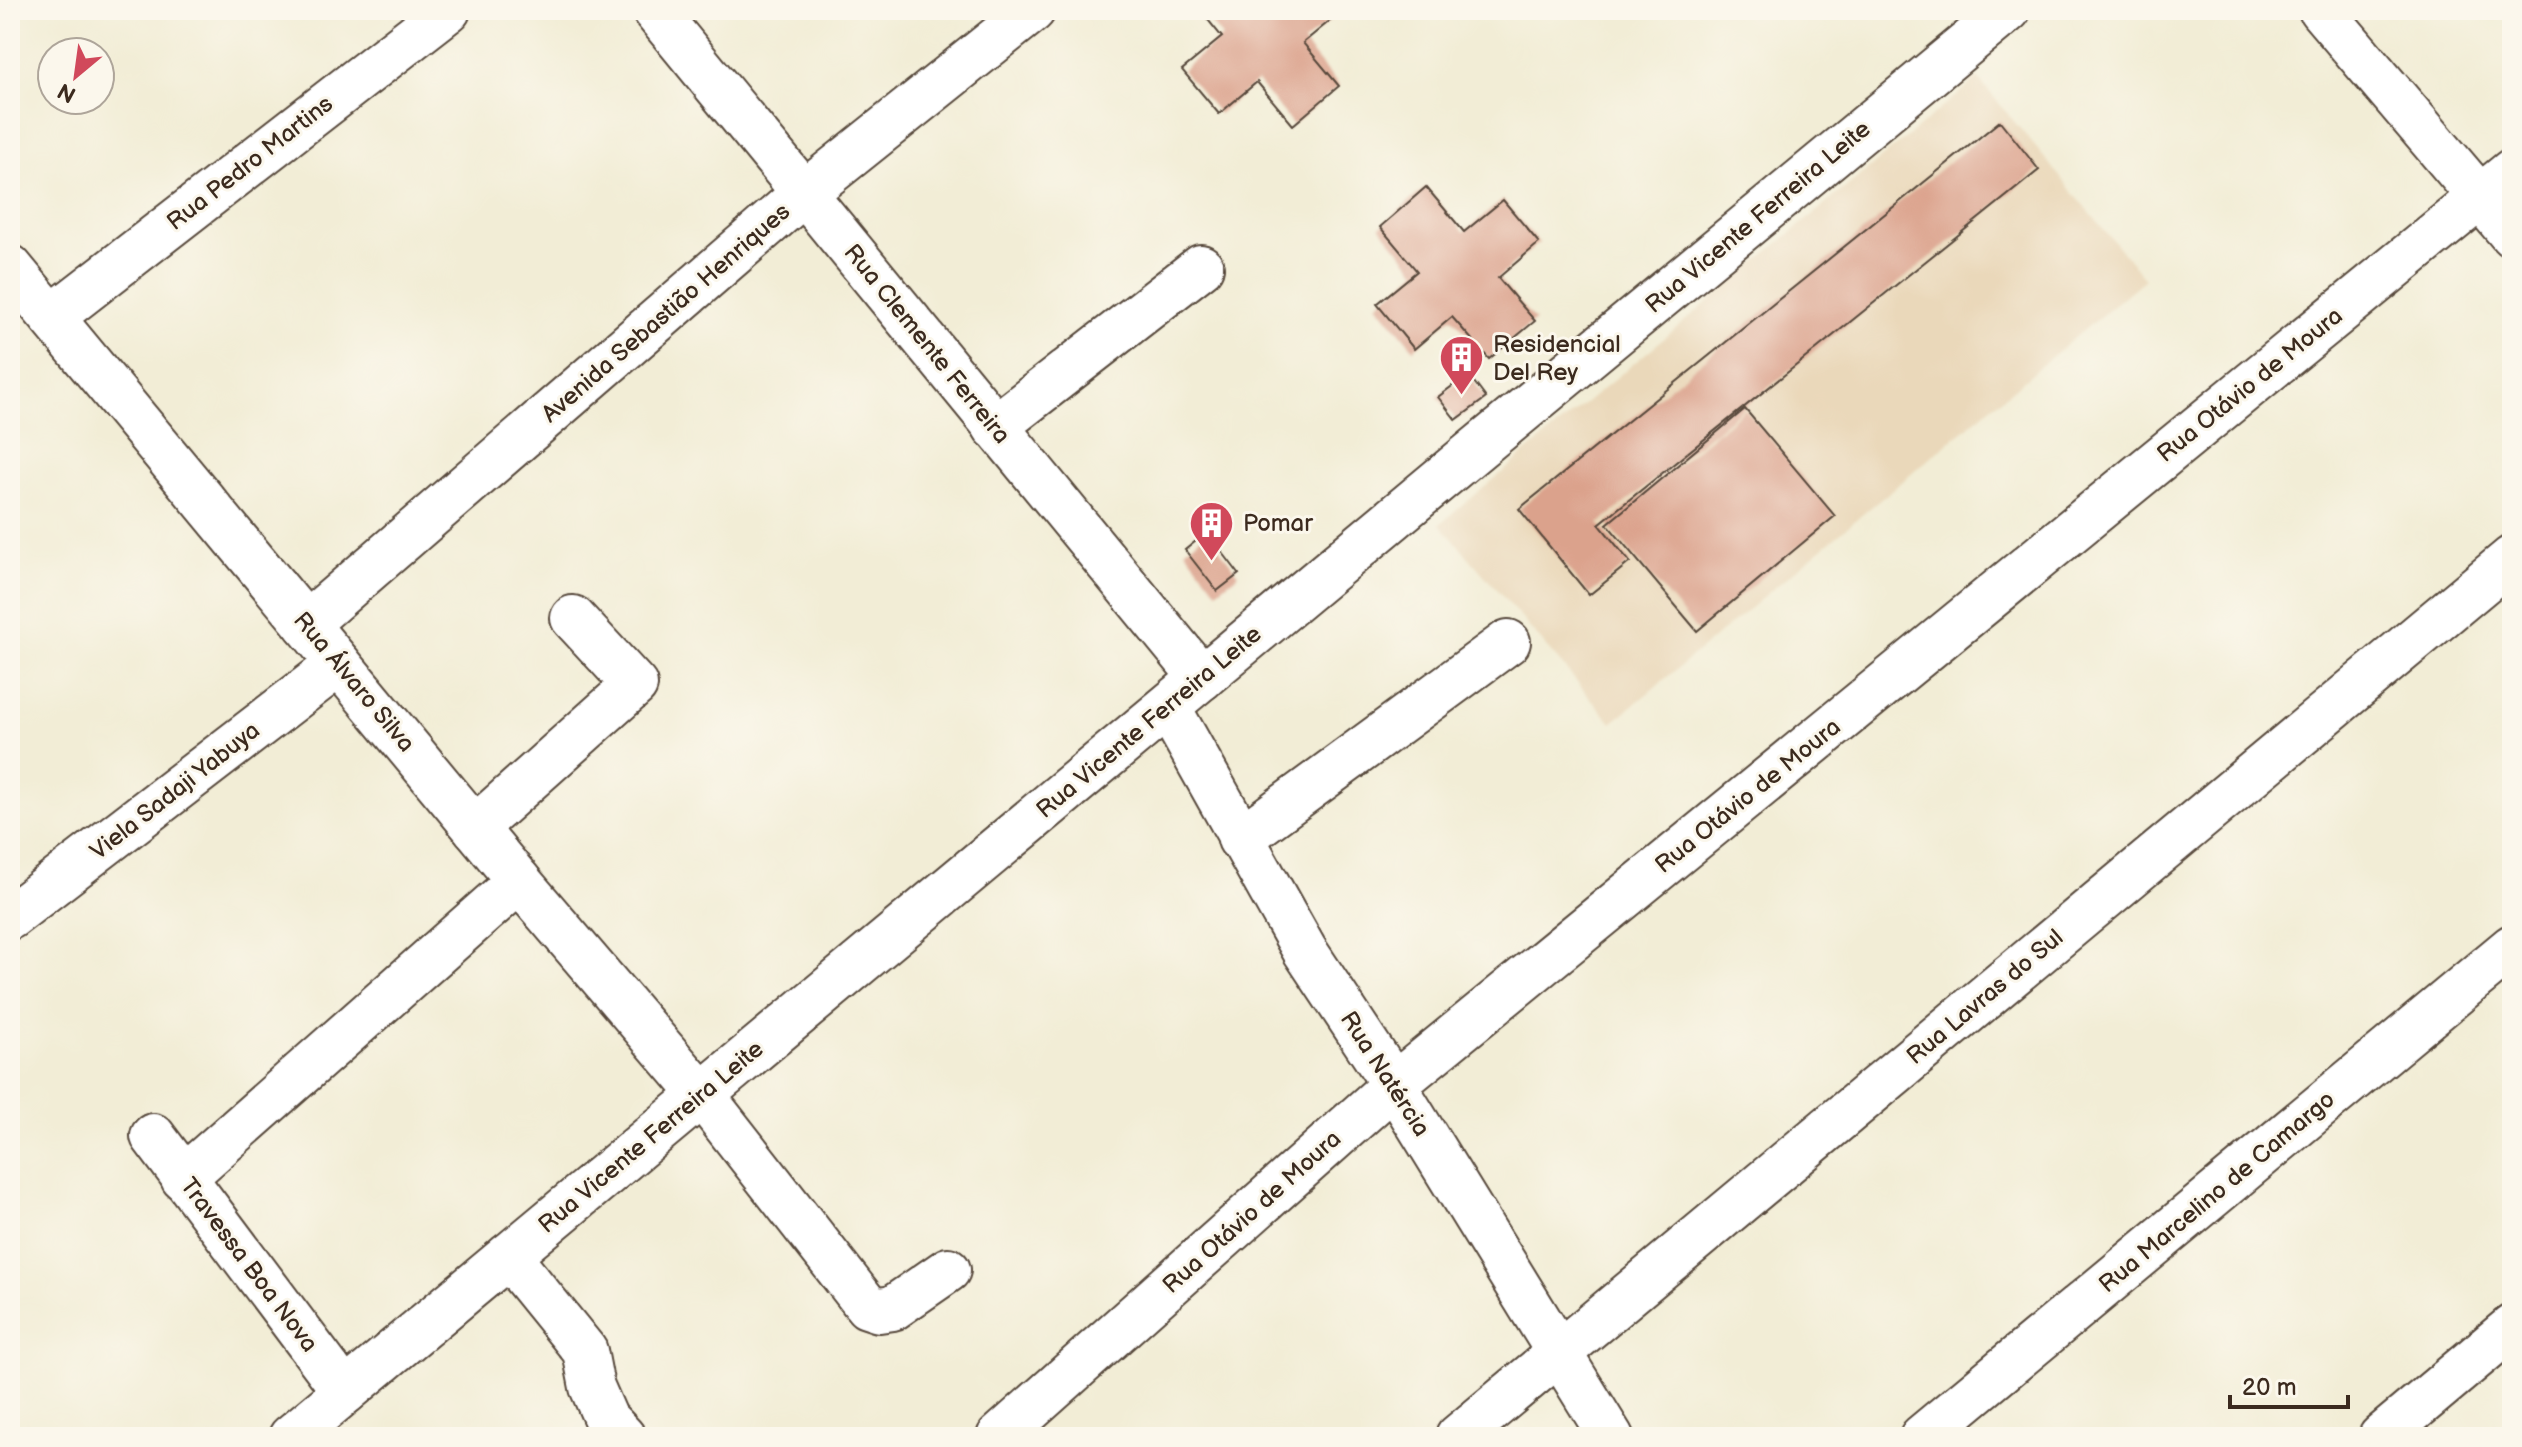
<svg xmlns="http://www.w3.org/2000/svg" width="2522" height="1447" viewBox="0 0 2522 1447" font-family="'Balsamiq Sans',sans-serif">
  <rect width="100%" height="100%" fill="#fbf7ec"/>
  <filter id="ink" filterUnits="userSpaceOnUse"><feTurbulence type="fractalNoise" baseFrequency=".0125" numOctaves="2"/><feDisplacementMap in="SourceGraphic" scale="16" xChannelSelector="R" yChannelSelector="G"/><feConvolveMatrix kernelMatrix="1 2 1 2 8 2 1 2 1" color-interpolation-filters="sRGB"/></filter>
  <filter id="wash" filterUnits="userSpaceOnUse"><feTurbulence type="fractalNoise" baseFrequency=".006" numOctaves="4" result="noise"/><feDisplacementMap in="SourceGraphic" scale="32" xChannelSelector="R" yChannelSelector="G"/><feGaussianBlur stdDeviation="1.8" result="paint"/><feColorMatrix in="noise" values="0 0 0 0 0 0 0 0 0 0 0 0 0 0 0 0 0 1.4 0 .05"/><feComposite in="paint" operator="in"/></filter>
  <g filter="url(#wash)">
    <rect width="100%" height="100%" fill="#f2edd6"/>
    <polygon fill="#ead8ba" points="1978,78 2145,279 1612,723 1440,524"/>
    <g id="blocks">
      <g fill="#dba28c">
        <polygon points="1200,10 1343,10 1303,43 1339,86 1293,125 1257,82 1219,114 1182,70 1222,37"/>
        <polygon points="2000,121 2039,170 1599,524 1630,562 1589,595 1519,509"/>
        <polygon points="1426,187 1464,232 1503,200 1539,243 1498,278 1535,321 1489,359 1452,317 1414,349 1377,304 1417,271 1380,227"/>
        <polygon points="1468,374 1486,398 1456,420 1438,397"/>
        <polygon points="1745,409 1835,516 1697,631 1607,524"/>
        <polygon points="1207,532 1239,574 1217,591 1185,550"/>
      </g>
    </g>
  </g>
  <g filter="url(#ink)">
    <use href="#blocks" fill-opacity="0" stroke="#56473a" stroke-width="2"/>
    <g fill="none" stroke-linecap="round" stroke-linejoin="round">
      <defs>
        <g id="minor">
          <polyline points="654,10 1202,678"/>
          <polyline points="2321,10 2512,235"/>
          <polyline points="10,267 519,881 702,1095 867,1306 879,1310 893,1308 948,1270"/>
          <polyline points="52,317 448,10"/>
          <polyline points="995,427 1201,267"/>
          <polyline points="306,624 803,194 1033,10"/>
          <polyline points="1168,707 1305,951 1394,1085 1611,1437"/>
          <polyline points="475,828 635,685 573,618"/>
          <polyline points="1240,839 1508,642"/>
          <polyline points="10,917 339,664"/>
          <polyline points="153,1136 345,1392"/>
          <polyline points="183,1178 519,881"/>
          <polyline points="508,1256 585,1351 592,1387 606,1419 623,1437"/>
          <polyline points="291,1437 1468,456 2008,10"/>
          <polyline points="999,1437 1394,1085 2512,171"/>
          <polyline points="1458,1437 2512,558"/>
          <polyline points="1922,1437 2512,947"/>
          <polyline points="2381,1437 2512,1327"/>
        </g>
      </defs>
      <use href="#minor" stroke="#56473a" stroke-width="48"/>
      <use href="#minor" stroke="#fff" stroke-width="44"/>
    </g>
  </g>
  <defs>
    <symbol id="building-pin" viewBox="-11 -11 22 30"><path d="M0 17L-7.5 6A9.5 9.5 0 1 1 7.5 6Z" fill="#d1495b" stroke="#fbf7ec"/><path d="M-4-6H4V6H1V3H-1V6H-4ZM-2.5-4.3h1.7v1.8h-1.7ZM.8-4.3h1.7v1.8H.8ZM-2.5-1h1.7V.8h-1.7ZM.8-1h1.7V.8H.8Z" fill="#fff"/></symbol>
  </defs>
  <g fill-rule="evenodd">
    <use href="#building-pin" x="1436" y="332" width="51" height="69"/>
    <use href="#building-pin" x="1186" y="498" width="51" height="69"/>
  </g>
  <g text-anchor="middle" dominant-baseline="central" stroke-width="6" stroke-linejoin="round" paint-order="stroke">
    <g font-size="24" fill="#3b2a1e" stroke="#fbf7ec">
      <text transform="translate(250 163) rotate(-38)">Rua Pedro Martins</text>
      <text transform="translate(1758 217) rotate(-40)">Rua Vicente Ferreira Leite</text>
      <text transform="translate(666 313) rotate(-41)">Avenida Sebastião Henriques</text>
      <text transform="translate(927 344) rotate(51)">Rua Clemente Ferreira</text>
      <text transform="translate(2250 385) rotate(-39)">Rua Otávio de Moura</text>
      <text transform="translate(354 682) rotate(50)">Rua Álvaro Silva</text>
      <text transform="translate(1149 722) rotate(-40)">Rua Vicente Ferreira Leite</text>
      <text transform="translate(175 791) rotate(-38)">Viela Sadaji Yabuya</text>
      <text transform="translate(1748 796) rotate(-39)">Rua Otávio de Moura</text>
      <text transform="translate(1985 997) rotate(-40)">Rua Lavras do Sul</text>
      <text transform="translate(1385 1074) rotate(57)">Rua Natércia</text>
      <text transform="translate(651 1137) rotate(-40)">Rua Vicente Ferreira Leite</text>
      <text transform="translate(2217 1192) rotate(-40)">Rua Marcelino de Camargo</text>
      <text transform="translate(1252 1212) rotate(-42)">Rua Otávio de Moura</text>
      <text transform="translate(249 1265) rotate(53)">Travessa Boa Nova</text>
    </g>
    <g font-size="24" fill="#3b2a1e" stroke="#fbf7ec" text-anchor="start">
      <text x="1493" y="344">Residencial<tspan x="1493" dy="28">Del Rey</tspan></text>
      <text x="1243" y="523">Pomar</text>
    </g>
  </g>
  <rect width="2522" height="1447" fill="none" stroke="#fbf7ec" stroke-width="40"/>
  <g transform="translate(76 76) rotate(209)"><circle r="38" fill="#fbf7ec" stroke="#aea59a" stroke-width="2"/>
  <path d="M0-6L14 30L0 20L-14 30Z" fill="#d1495b"/>
  <text y="-12" font-size="22" font-weight="bold" text-anchor="middle" fill="#3b2a1e">N</text>
  </g>
  <path d="M2230 1395v12h118v-12" fill="none" stroke="#3b2a1e" stroke-width="4"/>
  <text x="2242" y="1395" font-size="24" fill="#3b2a1e" stroke="#fbf7ec" stroke-width="6" paint-order="stroke">20 m</text>
</svg>
